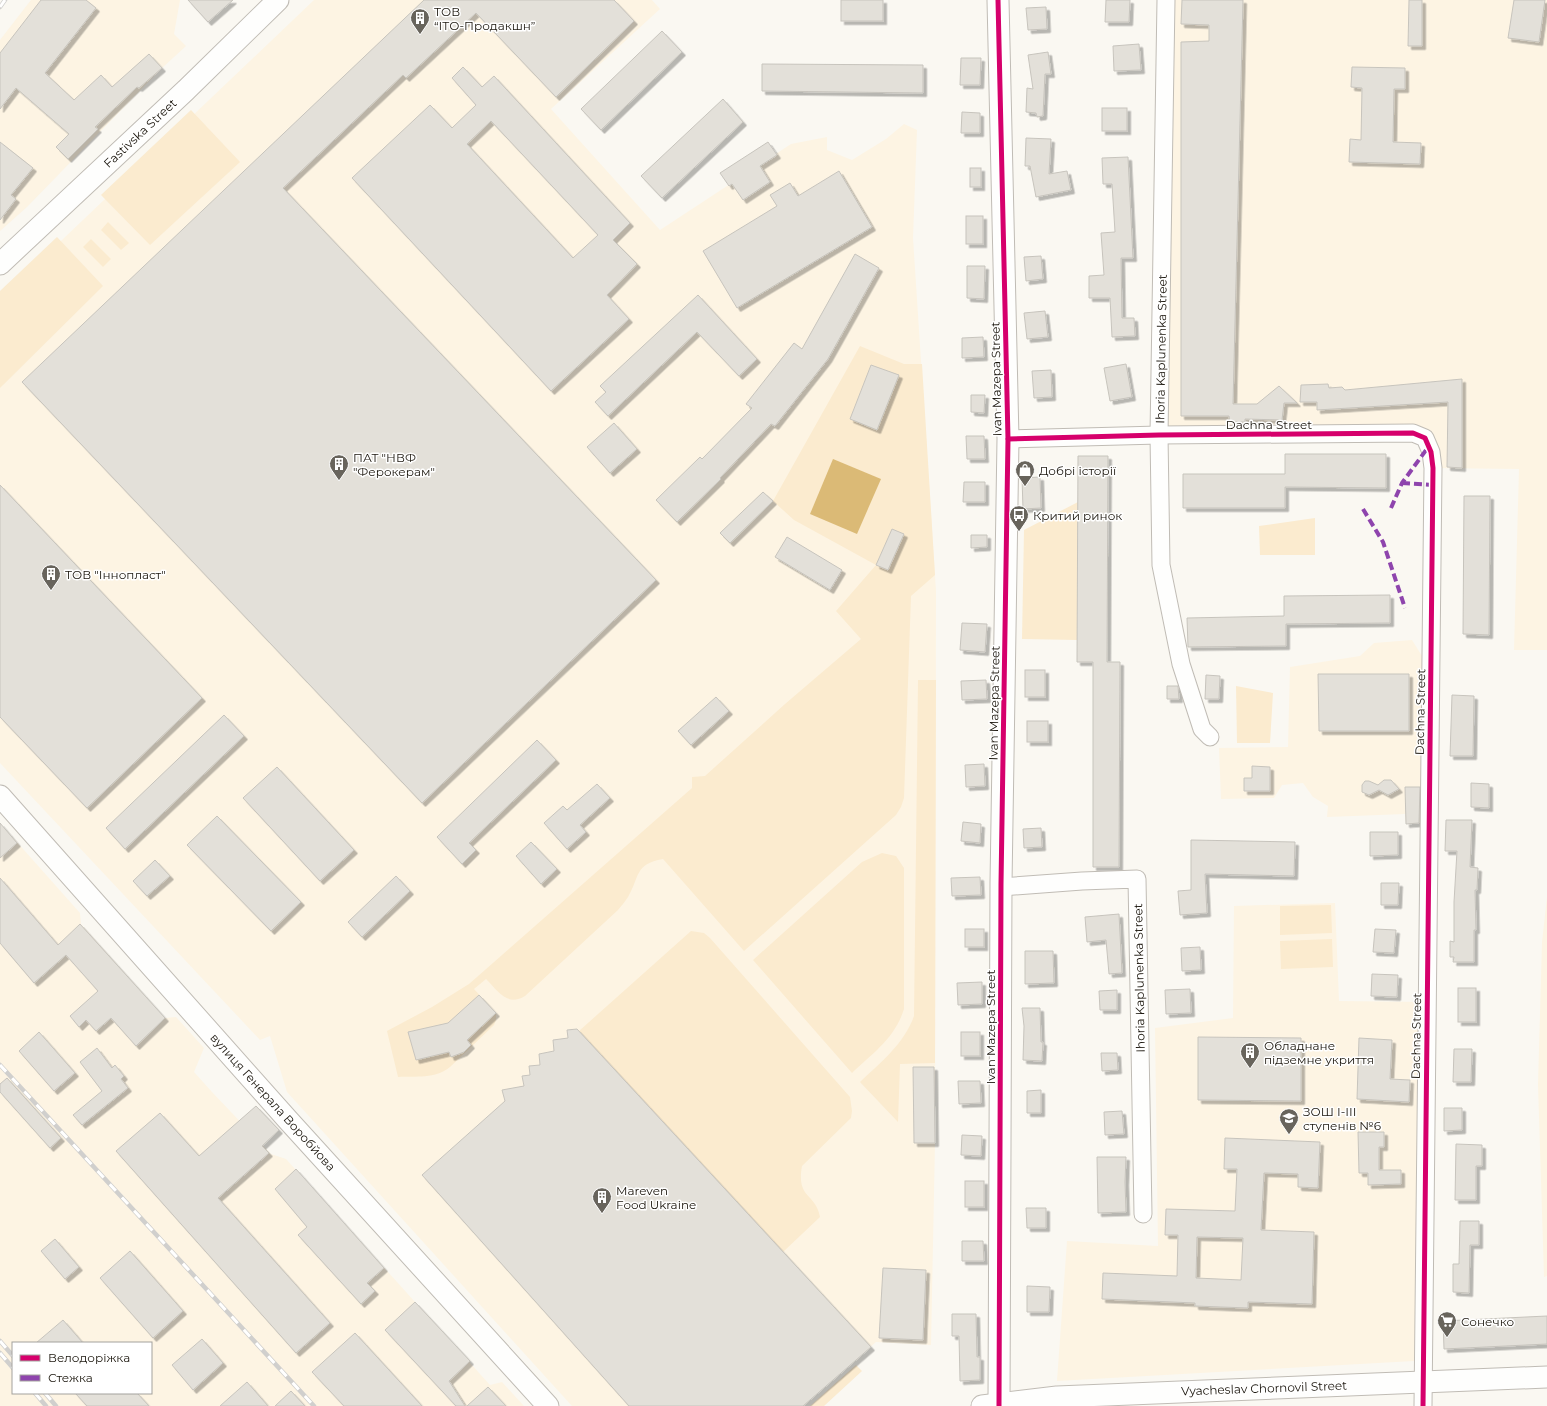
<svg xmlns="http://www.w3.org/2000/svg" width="1547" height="1406" viewBox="0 0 1547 1406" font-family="Montserrat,sans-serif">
  <defs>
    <filter id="shadow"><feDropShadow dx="3.5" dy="3.5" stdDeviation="0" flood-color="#0004"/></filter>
  </defs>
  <rect width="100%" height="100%" fill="#faf8f2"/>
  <g fill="#fdf4e3" fill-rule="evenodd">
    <polygon points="31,0 180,0 174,34 186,46 162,68 27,207 0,231 0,40"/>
    <polygon points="314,0 652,0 660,9 551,109 660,230 791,144 827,137 827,150 852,160 886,139 904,124 917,130 913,238 936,591 935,1143 931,1345 876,1342 803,1406 572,1406 287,1092 270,1036 260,1040 0,763 0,299"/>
    <polygon points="1166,0 1547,0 1547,650 1514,650 1519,469 1433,468 1425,439 1159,435"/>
    <polygon points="1412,640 1422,656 1424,672 1423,823 1406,824 1405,814 1327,817 1328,806 1313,797 1303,783 1282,785 1274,798 1221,799 1219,748 1288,747 1290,667 1360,656 1374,643"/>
    <path d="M0,823L80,913L81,924L165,1018L176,1017L204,1048L194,1072L212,1092L271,1154L286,1159L490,1385L502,1382L524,1406H0ZM13,1343H151V1393H13Z"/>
    <polygon points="1547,897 1547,1276 1544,1277 1538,1085 1542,942"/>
    <polygon points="1335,903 1339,1001 1427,1002 1414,1361 1057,1381 1067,1241 1158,1246 1155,1028 1233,1018 1234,906"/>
  </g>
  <g fill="#fbebcf">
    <polygon points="191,110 240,162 150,245 101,195"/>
    <polygon points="108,222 129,243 121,250 101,230"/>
    <polygon points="57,237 103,286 0,388 0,291"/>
    <polygon points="91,239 111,259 103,267 83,247"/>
    <path d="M860,346L904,364H922L935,575L911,596L904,798L901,807L896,815L744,951L663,859C634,864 640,877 628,897C625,902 621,906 618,910L525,996C507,1007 498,991 486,979L474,989L496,1013V1020L494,1025L450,1067C436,1079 415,1076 398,1077L387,1031L432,1007L469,984L692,788V777L705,776L785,704L861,639L836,611L876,565L794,520L773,501Z"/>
    <polygon points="1078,502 1077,640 1022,639 1024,530"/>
    <polygon points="1315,518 1315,555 1260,555 1259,526"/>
    <path d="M918,680H936L935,1063L900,1064L898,1122L860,1082C881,1062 904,1044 914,1016Z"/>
    <polygon points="1236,686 1273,693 1270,743 1237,743"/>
    <path d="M882,853L896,856L904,868V1009C895,1038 873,1053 852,1073L753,960L862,862Z"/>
    <polygon points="1331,905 1332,933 1280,935 1280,906"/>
    <path d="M691,931L704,933L710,938L850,1097L852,1111L851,1118L802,1166C796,1199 816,1193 820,1217L783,1252L579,1031Z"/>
    <polygon points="1332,939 1333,967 1281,969 1280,941"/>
    <polygon points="856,1365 862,1371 824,1406 810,1406"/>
  </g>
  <polygon fill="#dbba76" points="833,459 881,479 857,534 810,514"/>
  <g fill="#e3e0d9" stroke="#c7c4bd" fill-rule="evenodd" filter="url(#shadow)">
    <polygon points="41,0 86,0 96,8 45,73 74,100 101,75 112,87 149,54 162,68 139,88 137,87 95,127 98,129 68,159 56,147 69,134 16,88 0,109 0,53"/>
    <polygon points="188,0 233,0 208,22"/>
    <polygon points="424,0 614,0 634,21 556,97 476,13 406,78 403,75 283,188 656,580 422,803 22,382"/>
    <rect x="841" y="0" width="42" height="21"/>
    <polygon points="1106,0 1130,0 1129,22 1105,22"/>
    <polygon points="1182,0 1243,0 1233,404 1257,404 1279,386 1297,403 1284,403 1282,420 1245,419 1245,422 1230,422 1229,416 1181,416 1181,42 1209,41 1209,25 1181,24"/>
    <polygon points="1409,0 1422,0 1422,46 1408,46"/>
    <polygon points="1514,0 1545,0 1539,42 1508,38"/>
    <polygon points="1046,7 1047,29 1028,30 1026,8"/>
    <polygon points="662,31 682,52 601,130 581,109"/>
    <polygon points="1139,44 1141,70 1114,71 1113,46"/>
    <polygon points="1048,52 1051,74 1045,74 1043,116 1037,117 1036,113 1026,112 1027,88 1033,89 1028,55"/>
    <polygon points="961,58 981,58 980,85 960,85"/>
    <polygon points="762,64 923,65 923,93 762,91"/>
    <path d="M463,67L482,87L494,76L630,223L613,240L637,264L607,295L629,319L551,391L352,178L430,105L452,128L476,105L452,78ZM491,121L598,235L573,258L467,144Z"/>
    <polygon points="1352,67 1405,68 1405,89 1394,89 1393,142 1421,143 1420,164 1349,162 1350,139 1361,140 1362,88 1351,87"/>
    <polygon points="723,99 743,122 662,198 641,176"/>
    <rect x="1102" y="108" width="25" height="23"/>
    <polygon points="962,112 980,113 980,133 961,133"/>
    <polygon points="1026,138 1051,139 1049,174 1067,171 1071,190 1036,197 1030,166 1025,166"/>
    <polygon points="0,142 33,168 11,195 16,199 0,220"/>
    <polygon points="768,142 777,155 760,166 770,182 743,200 732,184 729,186 720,173"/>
    <polygon points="1128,157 1133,258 1121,258 1122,318 1134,318 1135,336 1112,337 1110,298 1089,298 1089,276 1104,275 1101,233 1115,232 1112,184 1103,184 1102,158"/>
    <rect x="970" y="168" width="11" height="19"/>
    <polygon points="839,171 872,227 737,308 703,251 777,206 770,195 790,183 798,196"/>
    <rect x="966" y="216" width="17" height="28"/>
    <polygon points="855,254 879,268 828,359 775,426 771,424 720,478 721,479 677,522 656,500 700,457 702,459 752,408 746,404 794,343 802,349"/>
    <polygon points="1041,256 1043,279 1026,281 1024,257"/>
    <polygon points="967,266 985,266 984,299 967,298"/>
    <polygon points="698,295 757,359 739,376 697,332 608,416 595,402 606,392 600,386"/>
    <polygon points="1045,311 1048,337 1027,339 1024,313"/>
    <polygon points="983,337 984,357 962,358 962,338"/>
    <polygon points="1126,364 1132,397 1110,401 1104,368"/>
    <polygon points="871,365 899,375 877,430 850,419"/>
    <polygon points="1051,370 1052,397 1034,398 1032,371"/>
    <polygon points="1462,379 1462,468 1447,467 1448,402 1317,410 1317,402 1300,402 1301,385 1328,384 1329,388 1342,387 1345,390"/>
    <polygon points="971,395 985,395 984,413 971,412"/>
    <polygon points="614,423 637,449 610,473 587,447"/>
    <polygon points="966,436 984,436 985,459 967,459"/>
    <polygon points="1285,454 1386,454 1386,488 1285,487 1285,508 1183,508 1183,474 1285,474"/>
    <polygon points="1078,456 1108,456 1107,662 1120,662 1119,867 1093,867 1093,662 1077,662"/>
    <polygon points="1040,477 1041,508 1023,509 1022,478"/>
    <polygon points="964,482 985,482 985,502 963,502"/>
    <polygon points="0,485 202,698 87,808 0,717"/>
    <polygon points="763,492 773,501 730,543 720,533"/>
    <polygon points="1464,496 1490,496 1489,635 1463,634"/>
    <polygon points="892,529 904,534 888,570 876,565"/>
    <polygon points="971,535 987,535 987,547 971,548"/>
    <polygon points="787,537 842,570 830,590 775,557"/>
    <polygon points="1390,595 1390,623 1286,624 1286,646 1188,647 1187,618 1284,616 1284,596"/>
    <polygon points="962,623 987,624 985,652 960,650"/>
    <rect x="1025" y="670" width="20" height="27"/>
    <polygon points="1318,674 1409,674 1409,731 1319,731"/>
    <polygon points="1206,675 1220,676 1219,699 1205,699"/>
    <polygon points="986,680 987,699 962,700 961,681"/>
    <polygon points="1167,686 1178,686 1179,699 1167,699"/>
    <polygon points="1452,695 1474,696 1473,756 1450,756"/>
    <polygon points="716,697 729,711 691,745 678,731"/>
    <polygon points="224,715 244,736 125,849 106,828"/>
    <rect x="1027" y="721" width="21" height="21"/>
    <polygon points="537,740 556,760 469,843 476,850 462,864 437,837"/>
    <polygon points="984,764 985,786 966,787 965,765"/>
    <polygon points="1252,766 1270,767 1270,791 1244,791 1244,778 1252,778"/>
    <polygon points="277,767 354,850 320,881 243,798"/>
    <polygon points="1384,780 1391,780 1399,789 1388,795 1379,790 1369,795 1362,792 1362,785 1365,781 1369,781 1378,785"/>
    <polygon points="1471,783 1489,784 1489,808 1471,807"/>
    <polygon points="597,784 610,798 580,825 586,832 567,849 544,823 563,806 567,810"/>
    <polygon points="1405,787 1420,787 1419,823 1406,824"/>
    <polygon points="217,816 301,902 271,931 187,845"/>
    <polygon points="1446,820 1472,820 1470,867 1478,868 1477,890 1475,890 1476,930 1474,930 1474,962 1453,962 1454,957 1450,957 1450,941 1454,942 1454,902 1457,851 1445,851"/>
    <polygon points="963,822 981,824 980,843 961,841"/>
    <polygon points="0,823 17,843 0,858"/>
    <polygon points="1041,828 1042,847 1024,848 1023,829"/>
    <polygon points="1370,832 1398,832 1398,855 1370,856"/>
    <polygon points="1191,840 1295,842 1294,876 1205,874 1207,913 1180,915 1178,891 1191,890"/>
    <polygon points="531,842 557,869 541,884 516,856"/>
    <polygon points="155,860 170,876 147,896 133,881"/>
    <polygon points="396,876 410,891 362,937 348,922"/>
    <polygon points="980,877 981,895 952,896 951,878"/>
    <polygon points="0,878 58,945 80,924 165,1018 136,1046 111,1018 96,1031 86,1020 79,1027 70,1016 98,991 66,955 34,983 0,943"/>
    <polygon points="1381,883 1399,883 1398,905 1381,905"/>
    <polygon points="1119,914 1122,973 1109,974 1106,940 1087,942 1085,917"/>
    <rect x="965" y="929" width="19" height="18"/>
    <polygon points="1375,929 1396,930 1394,953 1373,952"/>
    <polygon points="1200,947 1201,970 1182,971 1181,948"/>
    <polygon points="1025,951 1053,951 1054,983 1025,984"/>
    <polygon points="1372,974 1398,975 1397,997 1371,996"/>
    <polygon points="982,982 982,1004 958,1005 957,983"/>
    <rect x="1458" y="988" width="18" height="34"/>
    <polygon points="1190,989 1191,1013 1166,1014 1165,990"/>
    <polygon points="1117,990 1117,1010 1100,1010 1099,991"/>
    <polygon points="479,995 496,1013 467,1040 471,1045 464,1052 451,1057 449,1052 416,1060 408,1032 448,1023"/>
    <polygon points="1022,1008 1040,1008 1041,1042 1043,1042 1042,1061 1023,1060 1024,1026"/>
    <polygon points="577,1029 871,1347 803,1406 629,1406 422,1175 505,1101 502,1090 524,1086 522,1076 530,1075 529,1066 540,1065 539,1054 554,1051 553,1040 568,1038 567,1030"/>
    <polygon points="39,1032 75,1073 54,1091 19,1051"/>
    <rect x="961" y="1032" width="19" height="24"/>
    <polygon points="1198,1037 1301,1038 1301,1101 1198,1100"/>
    <polygon points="1359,1038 1392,1040 1390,1079 1410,1080 1409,1102 1357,1099"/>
    <polygon points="97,1048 112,1068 115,1065 124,1076 121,1079 128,1088 82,1125 73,1115 102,1091 80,1062"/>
    <polygon points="1454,1049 1472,1049 1471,1082 1453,1082"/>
    <polygon points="1101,1053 1117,1053 1118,1070 1102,1071"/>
    <polygon points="913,1067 934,1067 935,1143 914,1143"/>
    <polygon points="7,1078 61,1138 50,1148 0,1092 0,1084"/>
    <polygon points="958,1081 980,1081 981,1103 959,1104"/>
    <polygon points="1041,1090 1041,1113 1027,1113 1027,1091"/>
    <polygon points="256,1106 279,1130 262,1146 269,1153 218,1198 330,1323 296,1353 116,1151 160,1113 199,1156"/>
    <polygon points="1444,1108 1462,1108 1462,1130 1444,1131"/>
    <polygon points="1122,1111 1124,1134 1105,1135 1104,1112"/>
    <polygon points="1358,1132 1384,1132 1384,1147 1379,1147 1379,1170 1401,1170 1401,1184 1368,1185 1368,1173 1359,1173"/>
    <polygon points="962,1135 982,1136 981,1156 961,1155"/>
    <path d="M1225,1138L1320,1142L1318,1188L1298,1187V1174L1264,1173L1261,1230L1314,1232L1312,1304L1248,1302V1308L1195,1306V1303L1102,1299L1103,1273L1177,1276L1178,1235H1165L1166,1209L1235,1211L1237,1169H1224ZM1197,1237L1243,1238L1241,1280L1196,1278Z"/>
    <polygon points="1456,1144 1482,1145 1482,1166 1476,1166 1476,1200 1455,1200"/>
    <polygon points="1097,1157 1126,1157 1125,1182 1126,1212 1098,1213"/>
    <polygon points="296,1169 384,1268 367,1283 375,1291 361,1304 298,1235 307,1227 275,1189"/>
    <rect x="965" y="1181" width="19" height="26"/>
    <polygon points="1026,1208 1046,1208 1046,1228 1027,1228"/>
    <polygon points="1460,1221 1479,1221 1479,1245 1470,1245 1469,1293 1453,1292 1453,1264 1459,1264"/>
    <polygon points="55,1239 79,1267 65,1279 41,1251"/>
    <polygon points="962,1241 983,1241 984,1261 962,1261"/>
    <polygon points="130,1251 183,1311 153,1338 100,1278"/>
    <polygon points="883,1268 926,1270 923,1340 879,1338"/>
    <polygon points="1027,1286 1050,1287 1049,1312 1027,1312"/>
    <polygon points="415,1302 470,1361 449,1381 465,1406 456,1406 385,1330"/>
    <polygon points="952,1314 976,1314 977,1357 980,1357 980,1380 960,1381 959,1336 952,1336"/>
    <polygon points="1547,1316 1547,1344 1444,1349 1443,1321"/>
    <polygon points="63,1320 83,1343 36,1343"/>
    <polygon points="355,1333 422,1406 344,1406 312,1372"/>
    <polygon points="202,1339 223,1363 193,1390 172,1365"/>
    <polygon points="247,1382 268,1406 220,1406"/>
    <polygon points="488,1387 506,1406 467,1406"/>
    <polygon points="291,1391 305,1406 275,1406"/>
    <polygon points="75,1393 137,1393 149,1406 87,1406"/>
  </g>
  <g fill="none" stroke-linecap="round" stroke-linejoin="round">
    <defs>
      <g id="minor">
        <polyline points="1166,0 1159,435 1161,565 1181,664 1202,729 1210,737"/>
        <polyline points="1008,439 1159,435 1413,433 1425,438 1431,452 1433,468 1423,1406"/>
        <polyline points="1001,887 1082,881 1137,879 1143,1214"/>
      </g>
      <g id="tertiary">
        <polyline points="998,0 1008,439 1001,884 999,1406"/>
        <polyline points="0,264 186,90 278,0"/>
        <polyline points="0,796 288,1120 548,1406"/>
        <polyline points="982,1406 1057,1397 1547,1377"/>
      </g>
    </defs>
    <use href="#minor" stroke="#c0bcb5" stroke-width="19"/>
    <use href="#tertiary" stroke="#c0bcb5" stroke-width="23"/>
    <use href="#minor" stroke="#fefefd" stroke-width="17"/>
    <use href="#tertiary" stroke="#fefefd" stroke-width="21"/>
    <defs>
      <g id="rail">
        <polyline points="0,7 5,0"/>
        <polyline points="0,1065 314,1406"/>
        <polyline points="0,1341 13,1356"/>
        <polyline points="0,1353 13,1368"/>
        <polyline points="35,1393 46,1406"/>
        <polyline points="45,1393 56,1406"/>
      </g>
    </defs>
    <use href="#rail" stroke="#d0cfcd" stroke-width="4.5"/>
    <use href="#rail" stroke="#fff" stroke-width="3" stroke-dasharray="9" stroke-linecap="butt"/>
    <g stroke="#8e44ad" stroke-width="4" stroke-dasharray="8 4" stroke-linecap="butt">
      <polyline points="1402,483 1432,485"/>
      <polyline points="1391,508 1402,483 1429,446"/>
      <polyline points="1363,509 1383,542 1405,608"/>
    </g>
    <defs>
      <g id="cycleway">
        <polyline points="998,0 1008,439 1001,884 999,1406"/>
        <polyline points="1008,439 1159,435 1413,433 1425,438 1431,452 1433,468 1423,1406"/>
      </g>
    </defs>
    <use href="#cycleway" stroke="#fff" stroke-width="8"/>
    <use href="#cycleway" stroke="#d6006c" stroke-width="5"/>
  </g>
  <defs>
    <symbol id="building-pin" viewBox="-11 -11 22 30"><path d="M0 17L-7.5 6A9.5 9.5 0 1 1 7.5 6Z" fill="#68645c" stroke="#fff"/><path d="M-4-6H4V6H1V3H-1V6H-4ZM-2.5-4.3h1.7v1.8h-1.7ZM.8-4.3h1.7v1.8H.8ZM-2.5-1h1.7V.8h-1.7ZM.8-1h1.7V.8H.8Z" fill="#fff"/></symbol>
    <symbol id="shop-pin" viewBox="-11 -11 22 30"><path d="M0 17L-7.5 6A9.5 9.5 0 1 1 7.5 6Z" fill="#68645c" stroke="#fff"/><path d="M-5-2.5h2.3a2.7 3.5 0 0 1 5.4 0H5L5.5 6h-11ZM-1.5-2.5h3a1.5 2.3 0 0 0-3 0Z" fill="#fff"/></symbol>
    <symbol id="bus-pin" viewBox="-11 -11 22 30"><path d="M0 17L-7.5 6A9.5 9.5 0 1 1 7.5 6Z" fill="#68645c" stroke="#fff"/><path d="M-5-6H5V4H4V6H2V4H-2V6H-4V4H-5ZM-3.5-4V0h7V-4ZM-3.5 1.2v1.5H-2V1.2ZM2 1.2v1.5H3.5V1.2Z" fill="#fff"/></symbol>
    <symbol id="school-pin" viewBox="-11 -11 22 30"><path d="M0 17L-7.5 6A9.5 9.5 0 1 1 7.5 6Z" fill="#68645c" stroke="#fff"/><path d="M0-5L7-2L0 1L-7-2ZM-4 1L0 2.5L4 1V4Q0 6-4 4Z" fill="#fff"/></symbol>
    <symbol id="supermarket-pin" viewBox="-11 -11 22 30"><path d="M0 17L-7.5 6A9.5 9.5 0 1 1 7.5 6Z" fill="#68645c" stroke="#fff"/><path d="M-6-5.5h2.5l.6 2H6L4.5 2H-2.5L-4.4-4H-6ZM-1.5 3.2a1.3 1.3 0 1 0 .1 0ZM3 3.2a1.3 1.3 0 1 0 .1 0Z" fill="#fff"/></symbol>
  </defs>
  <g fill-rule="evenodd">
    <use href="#building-pin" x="409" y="7" width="22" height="30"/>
    <use href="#building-pin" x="328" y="453" width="22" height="30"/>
    <use href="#shop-pin" x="1014" y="459" width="22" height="30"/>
    <use href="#bus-pin" x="1008" y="504" width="22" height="30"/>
    <use href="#building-pin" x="40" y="563" width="22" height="30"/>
    <use href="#building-pin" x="1239" y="1041" width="22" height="30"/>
    <use href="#school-pin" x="1278" y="1107" width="22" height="30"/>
    <use href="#building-pin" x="591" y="1186" width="22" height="30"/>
    <use href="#supermarket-pin" x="1436" y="1310" width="22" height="30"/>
  </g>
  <g text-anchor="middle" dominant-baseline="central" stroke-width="3" stroke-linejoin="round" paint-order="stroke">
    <g font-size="12" fill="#19140b" stroke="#fff" text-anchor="start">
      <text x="434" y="11">ТОВ<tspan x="434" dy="14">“ІТО-Продакшн”</tspan></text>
      <text x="353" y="457">ПАТ "НВФ<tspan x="353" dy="14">"Ферокерам"</tspan></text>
      <text x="1039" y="470">Добрі історії</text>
      <text x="1033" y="515">Критий ринок</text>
      <text x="65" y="574">ТОВ "Іннопласт"</text>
      <text x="1264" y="1045">Обладнане<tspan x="1264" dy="14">підземне укриття</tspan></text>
      <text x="1303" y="1111">ЗОШ І-ІІІ<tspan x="1303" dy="14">ступенів №6</tspan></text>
      <text x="616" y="1190">Mareven<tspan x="616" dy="14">Food Ukraine</tspan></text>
      <text x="1461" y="1321">Сонечко</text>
    </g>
    <g font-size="12" fill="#19140b" stroke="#fff">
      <text transform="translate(140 133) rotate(-43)">Fastivska Street</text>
      <text transform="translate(1161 349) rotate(-89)">Ihoria Kaplunenka Street</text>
      <text transform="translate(996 379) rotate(-91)">Ivan Mazepa Street</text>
      <text x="1269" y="424">Dachna Street</text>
      <text transform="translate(994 703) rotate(-89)">Ivan Mazepa Street</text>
      <text transform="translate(1420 712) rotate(-89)">Dachna Street</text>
      <text transform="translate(1139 978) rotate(-91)">Ihoria Kaplunenka Street</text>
      <text transform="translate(990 1027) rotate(-90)">Ivan Mazepa Street</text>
      <text transform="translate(1416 1036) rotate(-89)">Dachna Street</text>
      <text transform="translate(273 1102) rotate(48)">вулиця Генерала Воробйова</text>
      <text transform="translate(1264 1388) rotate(-2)">Vyacheslav Chornovil Street</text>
    </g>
  </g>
  <rect x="12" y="1342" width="140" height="52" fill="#ffffff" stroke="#a3a19d"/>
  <rect x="20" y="1355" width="20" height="6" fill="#d6006c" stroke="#a3a19d"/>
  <text x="48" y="1362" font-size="12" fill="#19140b">Велодоріжка</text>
  <rect x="20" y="1375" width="20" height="6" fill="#8e44ad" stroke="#a3a19d"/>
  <text x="48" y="1382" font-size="12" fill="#19140b">Стежка</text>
</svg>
